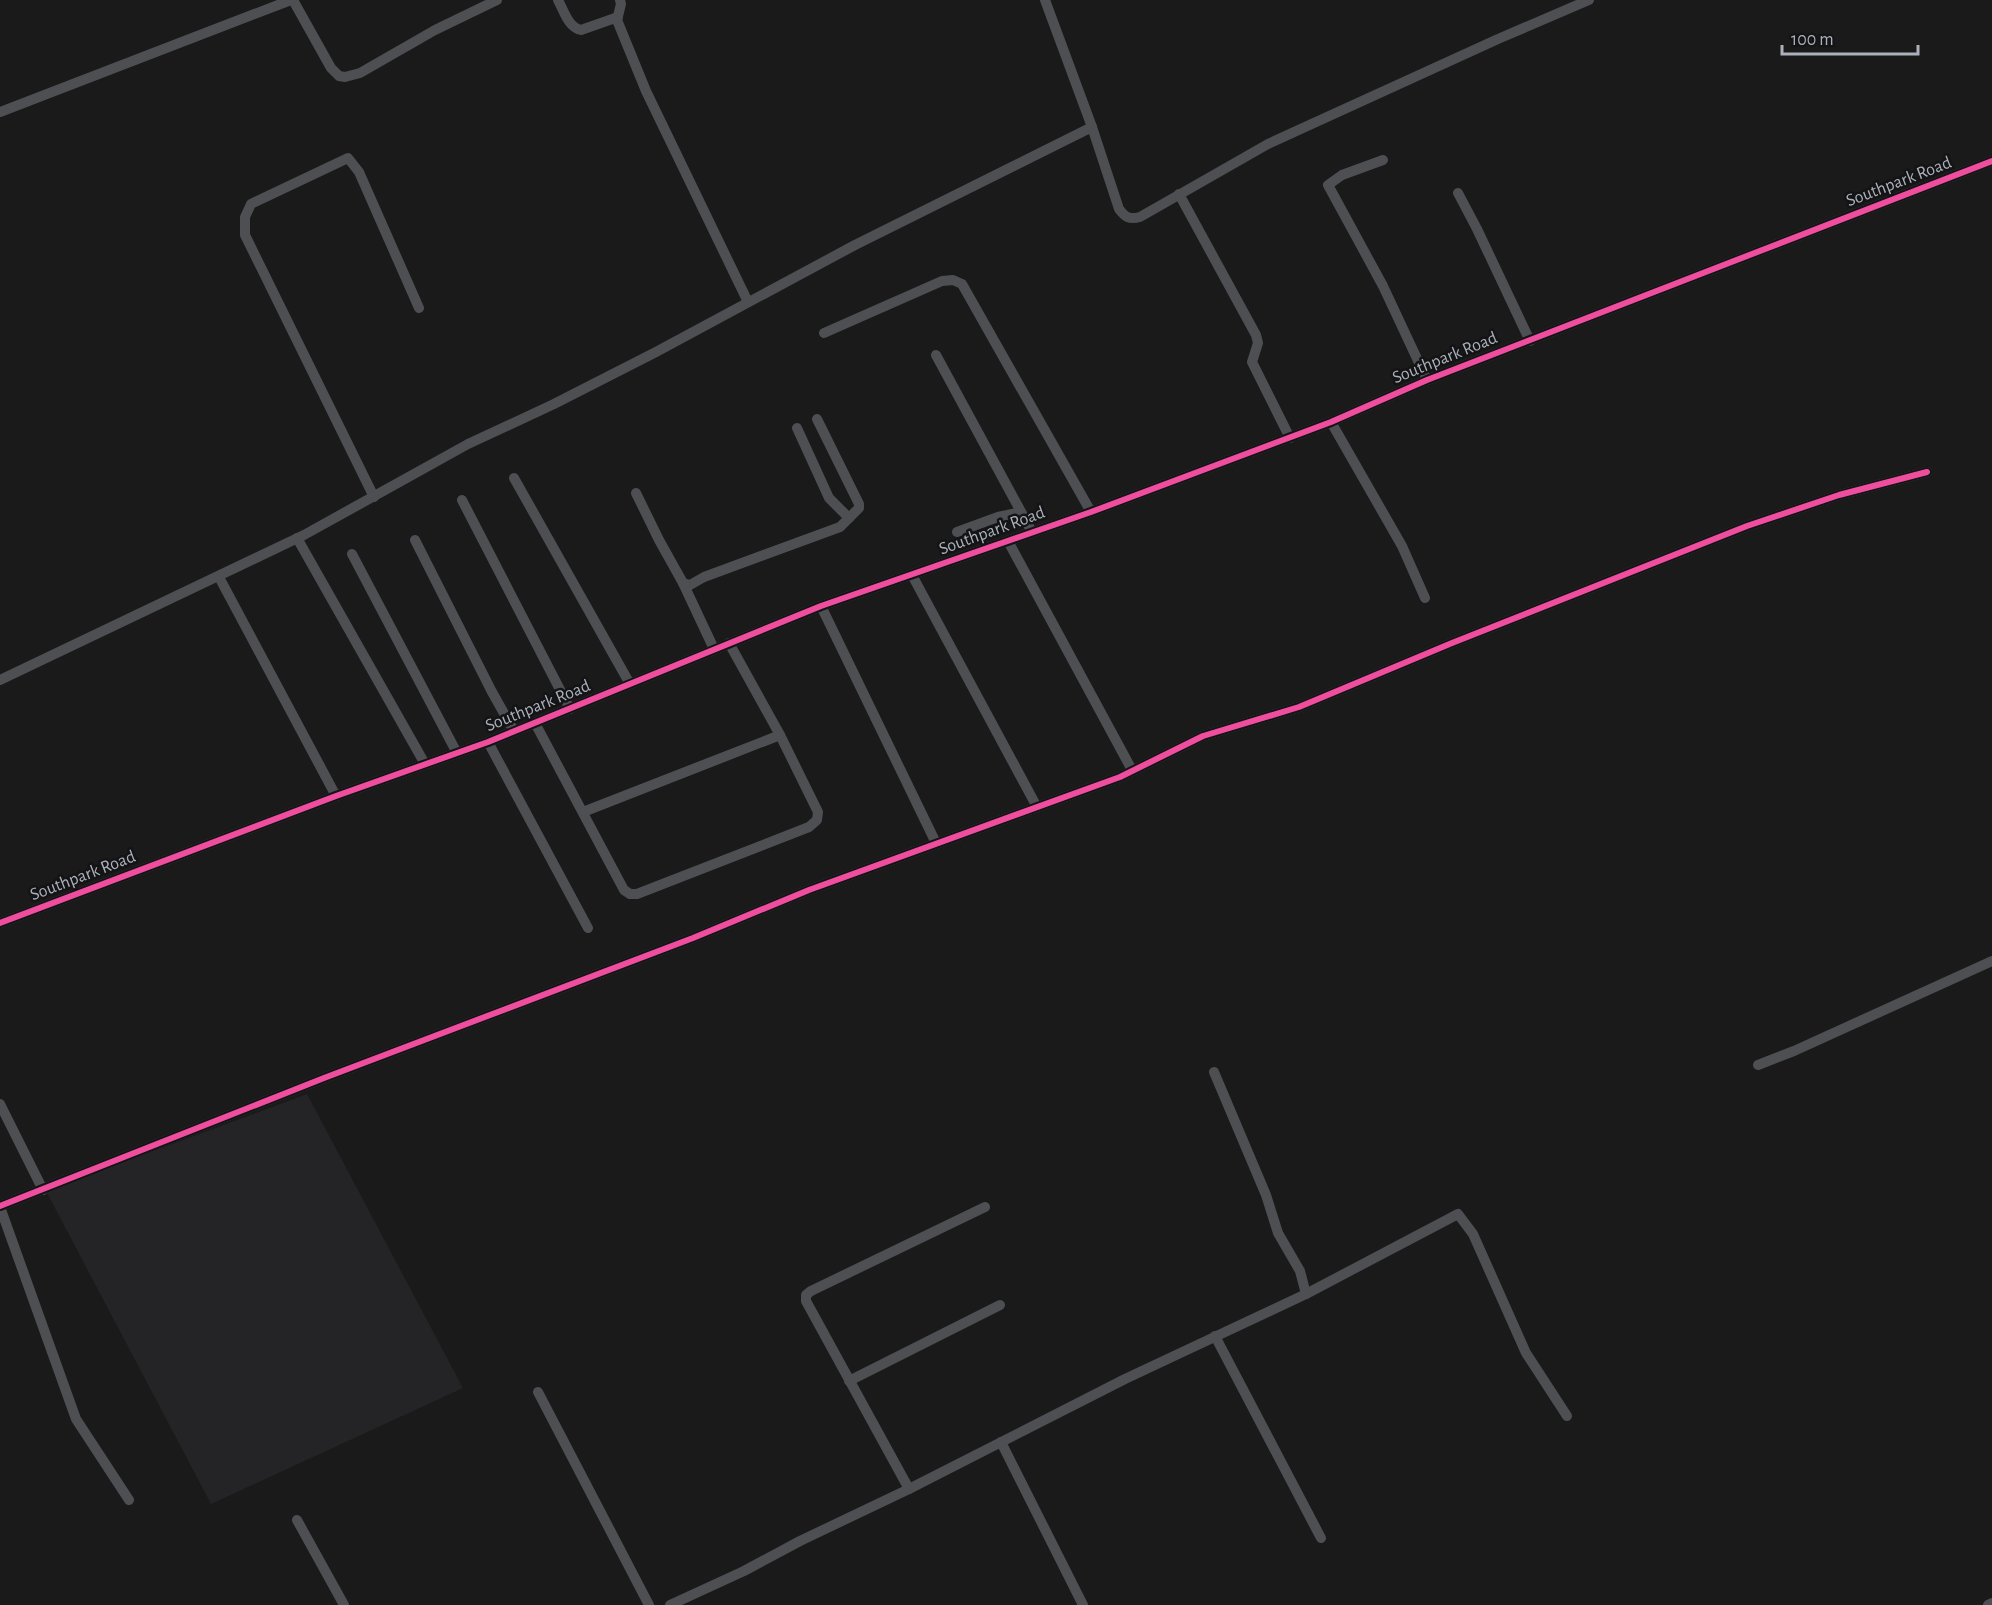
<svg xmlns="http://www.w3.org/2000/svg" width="1992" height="1605" viewBox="0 0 1992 1605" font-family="'Alegreya Sans',sans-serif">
  <rect width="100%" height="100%" fill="#1a1a1a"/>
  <polygon fill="#242426" points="307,1094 463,1388 211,1504 46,1191"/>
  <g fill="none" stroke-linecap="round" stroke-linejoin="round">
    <g stroke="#4e4f53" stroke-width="10">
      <polyline points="293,0 331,68 339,76 345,77 360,73 435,30 497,0"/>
      <path d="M558,0C564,11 568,27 581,30L618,17"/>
      <polyline points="620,0 621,4 617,20 646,91 748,302"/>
      <polyline points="1045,0 1092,127"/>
      <polyline points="0,112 291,0"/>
      <polyline points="1383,160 1342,175 1328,185 1383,286 1427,380"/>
      <polyline points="1458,193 1477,229 1530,341"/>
      <polyline points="1179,194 1256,335 1258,343 1252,362 1290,438"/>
      <polyline points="824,333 942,281 953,280 962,284 1091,512"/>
      <polyline points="936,355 1032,532"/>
      <polyline points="1331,422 1402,546 1425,598"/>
      <polyline points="797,428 829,498 849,518 859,508 859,504 817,419"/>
      <polyline points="514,478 630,684"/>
      <polyline points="636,493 659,540 683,583 690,585 704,577 840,527 849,518"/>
      <polyline points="374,497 245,235 245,217 251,204 348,158 359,172 419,308"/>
      <polyline points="462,500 570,709"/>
      <polyline points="957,532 998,517 1021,512"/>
      <polyline points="297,538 425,764"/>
      <polyline points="415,540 492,692 514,731"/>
      <polyline points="1008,541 1132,770"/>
      <polyline points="352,554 457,753"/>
      <polyline points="912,575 1037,807"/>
      <polyline points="219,577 336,796"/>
      <polyline points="683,583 714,649"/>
      <polyline points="821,606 936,843"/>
      <path d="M0,680L304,535L468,444L554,404L656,352L855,245L1092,127L1119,209C1125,217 1129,220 1140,217L1268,144L1498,39L1589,0"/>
      <polyline points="535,723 624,890 630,894 637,894 809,827 817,820 818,812 780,735 729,643"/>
      <polyline points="488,742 588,928"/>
      <polyline points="583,812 780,735"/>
      <polyline points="0,923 336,796 488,742 821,606 1091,512 1331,422 1427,380 1992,161"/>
      <polyline points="1758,1065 1794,1051 1992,961"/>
      <polyline points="1214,1072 1266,1195 1278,1233 1300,1271 1306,1294"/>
      <polyline points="0,1104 43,1190"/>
      <polyline points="0,1206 324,1078 693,938 809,890 1120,777 1203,736 1299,707 1452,643 1747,526 1839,495 1927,472"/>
      <polyline points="0,1207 76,1419 129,1500"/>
      <polyline points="1215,1336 1321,1538"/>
      <polyline points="849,1381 1000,1305"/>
      <polyline points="538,1392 649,1605"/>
      <polyline points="1001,1442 1083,1605"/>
      <polyline points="909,1489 806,1301 806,1295 811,1291 985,1207"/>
      <polyline points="297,1520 344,1605"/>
      <polyline points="670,1605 744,1571 800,1541 909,1489 1125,1379 1306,1294 1458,1214 1473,1234 1526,1353 1567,1416"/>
      <polyline points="1988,1605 1992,1603"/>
    </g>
    <defs>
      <g id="cycleway">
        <polyline points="0,923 336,796 488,742 821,606 1091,512 1331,422 1427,380 1992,161"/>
        <polyline points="0,1206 324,1078 693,938 809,890 1120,777 1203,736 1299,707 1452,643 1747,526 1839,495 1927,472"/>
      </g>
    </defs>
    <use href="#cycleway" stroke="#141416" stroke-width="10"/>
    <use href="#cycleway" stroke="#ef4d9e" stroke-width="6"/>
  </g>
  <g text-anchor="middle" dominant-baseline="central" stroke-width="5" stroke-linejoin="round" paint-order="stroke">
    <g font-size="18" fill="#abb1ba" stroke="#141416">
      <text transform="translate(1899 182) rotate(-21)">Southpark Road</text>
      <text transform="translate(1445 358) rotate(-22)">Southpark Road</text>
      <text transform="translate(992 531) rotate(-20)">Southpark Road</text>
      <text transform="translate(538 706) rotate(-22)">Southpark Road</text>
      <text transform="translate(83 876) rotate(-21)">Southpark Road</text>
    </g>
  </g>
  <path d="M1782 45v9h136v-9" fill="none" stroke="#abb1ba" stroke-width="3"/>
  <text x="1791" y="45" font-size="18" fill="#abb1ba" stroke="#141416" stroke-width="4.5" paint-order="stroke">100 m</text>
</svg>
